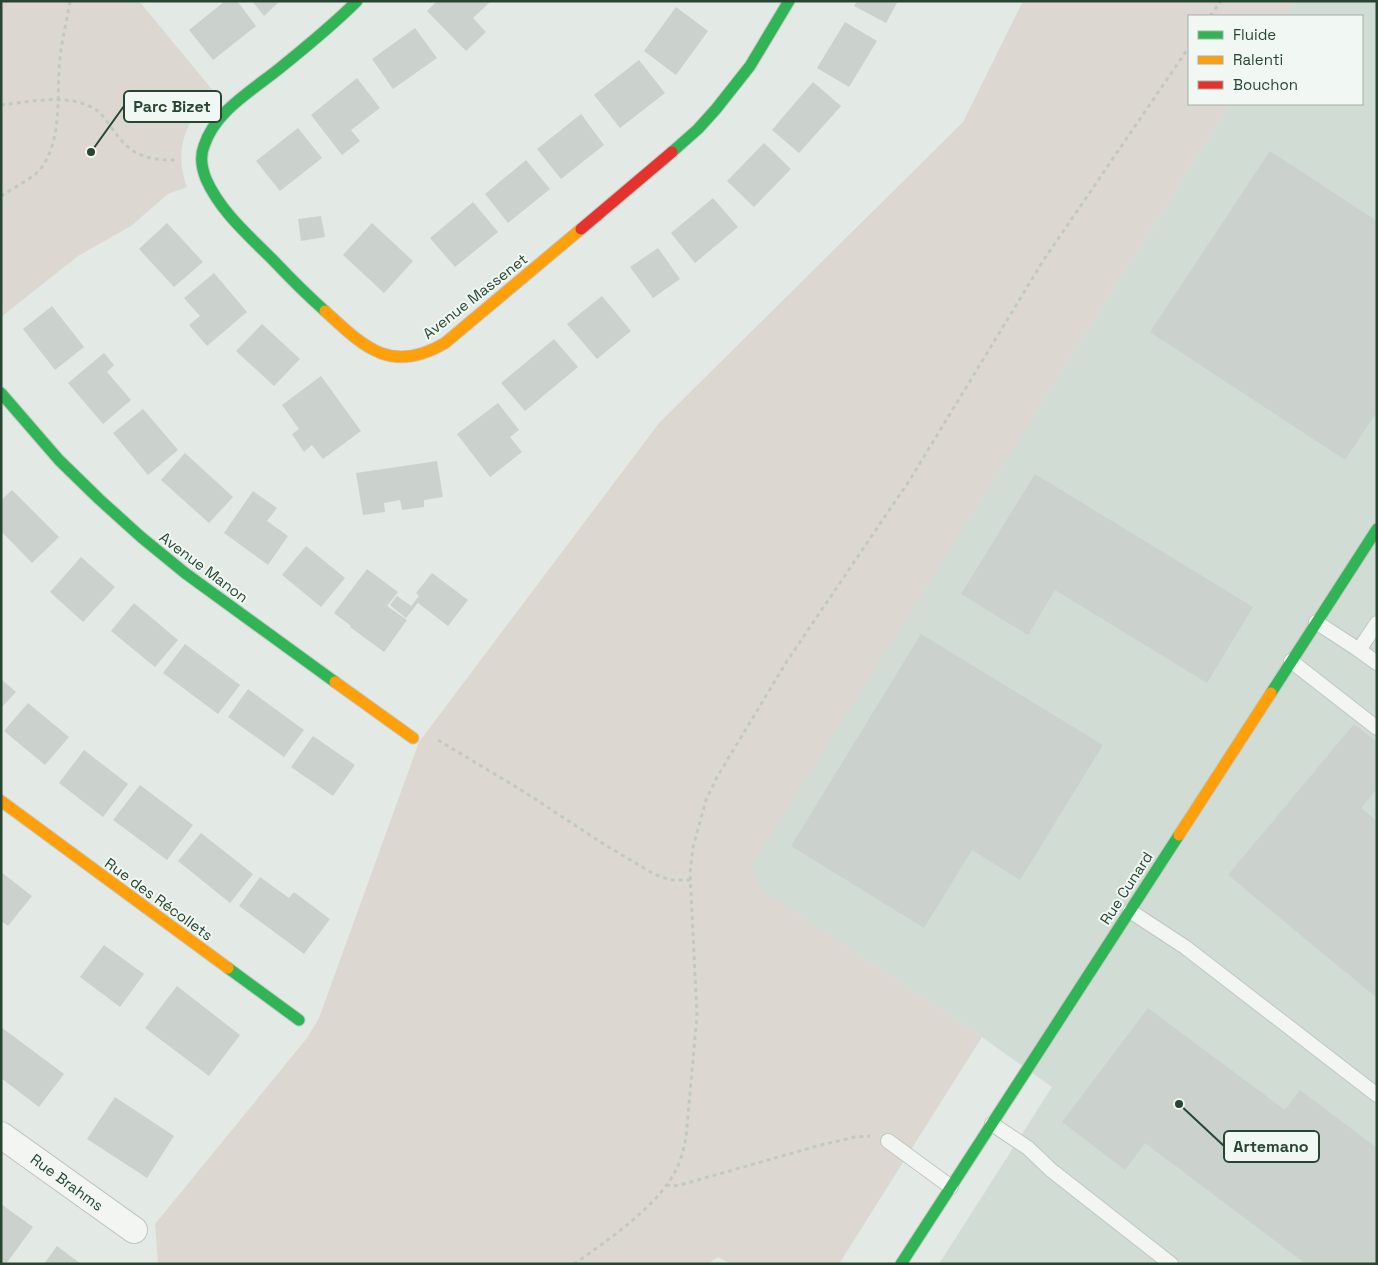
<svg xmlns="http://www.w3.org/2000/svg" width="1378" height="1265" viewBox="0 0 1378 1265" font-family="'Space Grotesk',sans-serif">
  <rect width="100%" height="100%" fill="#e3e9e5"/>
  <polygon fill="#d0dcd4" points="1295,1 1377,1 1377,1264 939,1264 1052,1087 982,1037 757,887 747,872 1230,104 1362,104 1362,16 1285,16"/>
  <g fill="#dcd8d1">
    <path d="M1,1H139L215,93C186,118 173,150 187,187L168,194L131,226L78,256L1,317Z"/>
    <polygon points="1023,1 1295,1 1285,16 1189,16 1189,104 1230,104 752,865 758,887 982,1037 839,1264 731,1264 718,1257 708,1264 158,1264 155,1224 307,1038 319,1018 419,742 659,423 963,122"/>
  </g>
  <g fill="#cbd2cd">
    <polygon points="225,1 237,1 256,26 213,60 189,30"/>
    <polygon points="252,1 280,1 264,16"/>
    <polygon points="437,1 491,1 473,18 486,32 466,51 427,11"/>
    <polygon points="857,1 898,1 886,23 854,6"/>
    <polygon points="676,7 708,31 676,75 644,51"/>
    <polygon points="845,22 877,41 849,87 817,68"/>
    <polygon points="415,28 437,58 393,89 372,59"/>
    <polygon points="639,60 665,93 620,128 594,95"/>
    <polygon points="357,78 380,108 351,130 360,141 342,155 311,115"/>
    <polygon points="813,82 841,106 799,153 772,130"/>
    <polygon points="581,114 604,145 561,179 537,149"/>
    <polygon points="298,128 322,158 280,191 256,161"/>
    <polygon points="764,143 791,169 754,207 727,181"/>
    <polygon points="1270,151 1377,221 1377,412 1345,460 1150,332"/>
    <polygon points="526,160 550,189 508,223 485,194"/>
    <polygon points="713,198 738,227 695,263 671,233"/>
    <polygon points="473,202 498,232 455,267 430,238"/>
    <polygon points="321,216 325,237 301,241 298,219"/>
    <polygon points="167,223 203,262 174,287 139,249"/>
    <polygon points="372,223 413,261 384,293 343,255"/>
    <polygon points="658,248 680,279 653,298 630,267"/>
    <polygon points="214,273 247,312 207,346 189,325 200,316 184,298"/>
    <polygon points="602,296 631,331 597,359 567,324"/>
    <polygon points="52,306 84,347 55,370 23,329"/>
    <polygon points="262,324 300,359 274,386 236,351"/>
    <polygon points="554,339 578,367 525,411 501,383"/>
    <polygon points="104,353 114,365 107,372 131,400 103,424 68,383"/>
    <polygon points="321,376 361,431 323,459 312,445 304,452 292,434 299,429 282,405"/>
    <polygon points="498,403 519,430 510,437 522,452 490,477 457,434"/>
    <polygon points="143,409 178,450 148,475 113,433"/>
    <polygon points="185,453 233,497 209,523 161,480"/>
    <polygon points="437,461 443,497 424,500 424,507 402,510 400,500 384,503 385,512 363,515 356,473"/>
    <polygon points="1035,474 1253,607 1207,683 1055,590 1028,635 961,594"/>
    <polygon points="12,490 59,537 32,563 1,531 1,500"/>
    <polygon points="253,491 277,508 267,521 288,536 268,565 224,533"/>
    <polygon points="306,546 345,578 321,607 282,575"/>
    <polygon points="81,557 115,587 83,622 50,592"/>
    <polygon points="367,569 398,592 387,606 407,620 384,652 350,627 351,626 334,613"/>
    <polygon points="432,573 468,600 448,626 418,603 406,618 390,605 397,596 411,606 419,596 416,593"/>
    <polygon points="134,603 178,640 155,667 111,631"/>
    <polygon points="921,634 1103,745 1020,880 972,850 924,928 791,846"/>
    <polygon points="185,644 240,685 218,714 163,673"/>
    <polygon points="1,679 16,692 1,708"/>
    <polygon points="248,689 304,730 284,757 228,717"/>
    <polygon points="28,703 69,737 45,765 4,731"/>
    <polygon points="1354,724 1377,742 1377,789 1361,808 1377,821 1377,998 1228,875"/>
    <polygon points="313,736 355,765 333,796 291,767"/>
    <polygon points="84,750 128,784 103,817 59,783"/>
    <polygon points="140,785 193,825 167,860 113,820"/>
    <polygon points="201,833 253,874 230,903 178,861"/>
    <polygon points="1,872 32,896 8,926 1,921"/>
    <polygon points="260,877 289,898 294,892 330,919 304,954 239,906"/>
    <polygon points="104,945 144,974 120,1007 80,977"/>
    <polygon points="177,986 240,1035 209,1076 145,1028"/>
    <polygon points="1148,1008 1285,1110 1300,1090 1377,1148 1377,1264 1306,1264 1145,1143 1125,1170 1062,1122"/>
    <polygon points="1,1027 64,1074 39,1107 1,1078"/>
    <polygon points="115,1097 174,1136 147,1178 87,1139"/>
    <polygon points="1,1204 33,1227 6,1264 1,1261"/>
    <polygon points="57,1246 81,1264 44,1264"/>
  </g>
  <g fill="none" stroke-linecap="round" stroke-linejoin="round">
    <defs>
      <g id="lane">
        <polyline points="1316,622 1359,650 1377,623"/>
        <polyline points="1359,650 1377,663"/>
        <polyline points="1291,661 1377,728"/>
        <polyline points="1130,911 1185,947 1377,1095"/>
        <polyline points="992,1124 1028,1148 1051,1170 1171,1264"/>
        <polyline points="888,1141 951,1187"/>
      </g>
      <polyline id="street" points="1,1135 134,1230"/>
      <g id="fast">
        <polyline points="672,152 698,129 716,109 750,66 789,1"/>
        <path d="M325,311C307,295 290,278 273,260C249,236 220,211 206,179C202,169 200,156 204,146C215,111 253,90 280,68C306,47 333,25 357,1"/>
        <polyline points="1,393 59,460 99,499 141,537 185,573 335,682"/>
        <polyline points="1271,693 1377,529"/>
        <polyline points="228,968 299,1020"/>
        <polyline points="901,1264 1179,835"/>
      </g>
      <g id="slow">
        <path d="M325,311C364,347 391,375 445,343L581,229"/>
        <polyline points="335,682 413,738"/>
        <polyline points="1,801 228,968"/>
        <polyline points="1179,835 1271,693"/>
      </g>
      <polyline id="jam" points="581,229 672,152"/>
    </defs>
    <use href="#lane" stroke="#c1c7c3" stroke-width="16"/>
    <use href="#street" stroke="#c1c7c3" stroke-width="28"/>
    <use href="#fast" stroke="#c1c7c3" stroke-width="13"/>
    <use href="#slow" stroke="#c1c7c3" stroke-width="13"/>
    <use href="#jam" stroke="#c1c7c3" stroke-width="13"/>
    <g stroke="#c2c9c5" stroke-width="3" stroke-dasharray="4 4" stroke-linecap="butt">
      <polyline points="1210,16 1221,1"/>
      <path d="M1,105C29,102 62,94 89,106C99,110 105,118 111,127C130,154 142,160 176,160"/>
      <path d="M1,196C14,187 37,177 44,164C63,132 56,93 60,58C62,39 67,20 70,1"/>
      <polyline points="438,740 526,793 602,843 654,874 670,880 690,880"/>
      <polyline points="666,1185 674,1186 687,1183 817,1146 855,1137 870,1136"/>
      <path d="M574,1264C607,1241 657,1207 676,1170C681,1160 684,1148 686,1137L697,1015L690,873L693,847L706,800L717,777L787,661L911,478L1043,261L1189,47"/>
    </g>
    <use href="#lane" stroke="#f3f5f3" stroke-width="14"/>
    <use href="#street" stroke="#f3f5f3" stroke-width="26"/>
    <use href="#fast" stroke="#30b455" stroke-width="11"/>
    <use href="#slow" stroke="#ff9f0a" stroke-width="11"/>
    <use href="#jam" stroke="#e5322d" stroke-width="11"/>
  </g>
  <g text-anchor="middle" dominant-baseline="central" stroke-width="4" stroke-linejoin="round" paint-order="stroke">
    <g font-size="15" fill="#274531" stroke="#f1f8f3">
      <text transform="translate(475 296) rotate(-38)">Avenue Massenet</text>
      <text transform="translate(204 567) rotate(37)">Avenue Manon</text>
      <text transform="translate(1126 888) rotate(-57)">Rue Cunard</text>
      <text transform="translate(159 899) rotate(36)">Rue des Récollets</text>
      <text transform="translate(67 1182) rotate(36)">Rue Brahms</text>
    </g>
  </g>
  <path fill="none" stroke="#274531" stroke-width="2" d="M91 152L124 106M1179 1104L1224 1146"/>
  <g fill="#274531" stroke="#f1f8f3" stroke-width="2">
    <circle cx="91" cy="152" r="5"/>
    <circle cx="1179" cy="1104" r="5"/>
  </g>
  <g fill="#f1f8f3" stroke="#274531" stroke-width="2">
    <rect x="124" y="91" width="97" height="31" rx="5"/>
    <rect x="1224" y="1131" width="95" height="31" rx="5"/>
  </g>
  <g font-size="16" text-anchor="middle" font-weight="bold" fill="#274531">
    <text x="172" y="112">Parc Bizet</text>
    <text x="1271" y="1152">Artemano</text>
  </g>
  <rect width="1378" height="1265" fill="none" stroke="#274531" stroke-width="5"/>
  <rect x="1188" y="15" width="175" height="90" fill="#f1f8f3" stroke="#a0b0a5"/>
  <rect x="1198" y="31" width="25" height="8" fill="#30b455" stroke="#a0b0a5"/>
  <text x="1233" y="40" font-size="15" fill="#274531">Fluide</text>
  <rect x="1198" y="56" width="25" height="8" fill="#ff9f0a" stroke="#a0b0a5"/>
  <text x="1233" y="65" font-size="15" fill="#274531">Ralenti</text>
  <rect x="1198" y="81" width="25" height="8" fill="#e5322d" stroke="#a0b0a5"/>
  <text x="1233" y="90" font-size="15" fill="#274531">Bouchon</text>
</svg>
